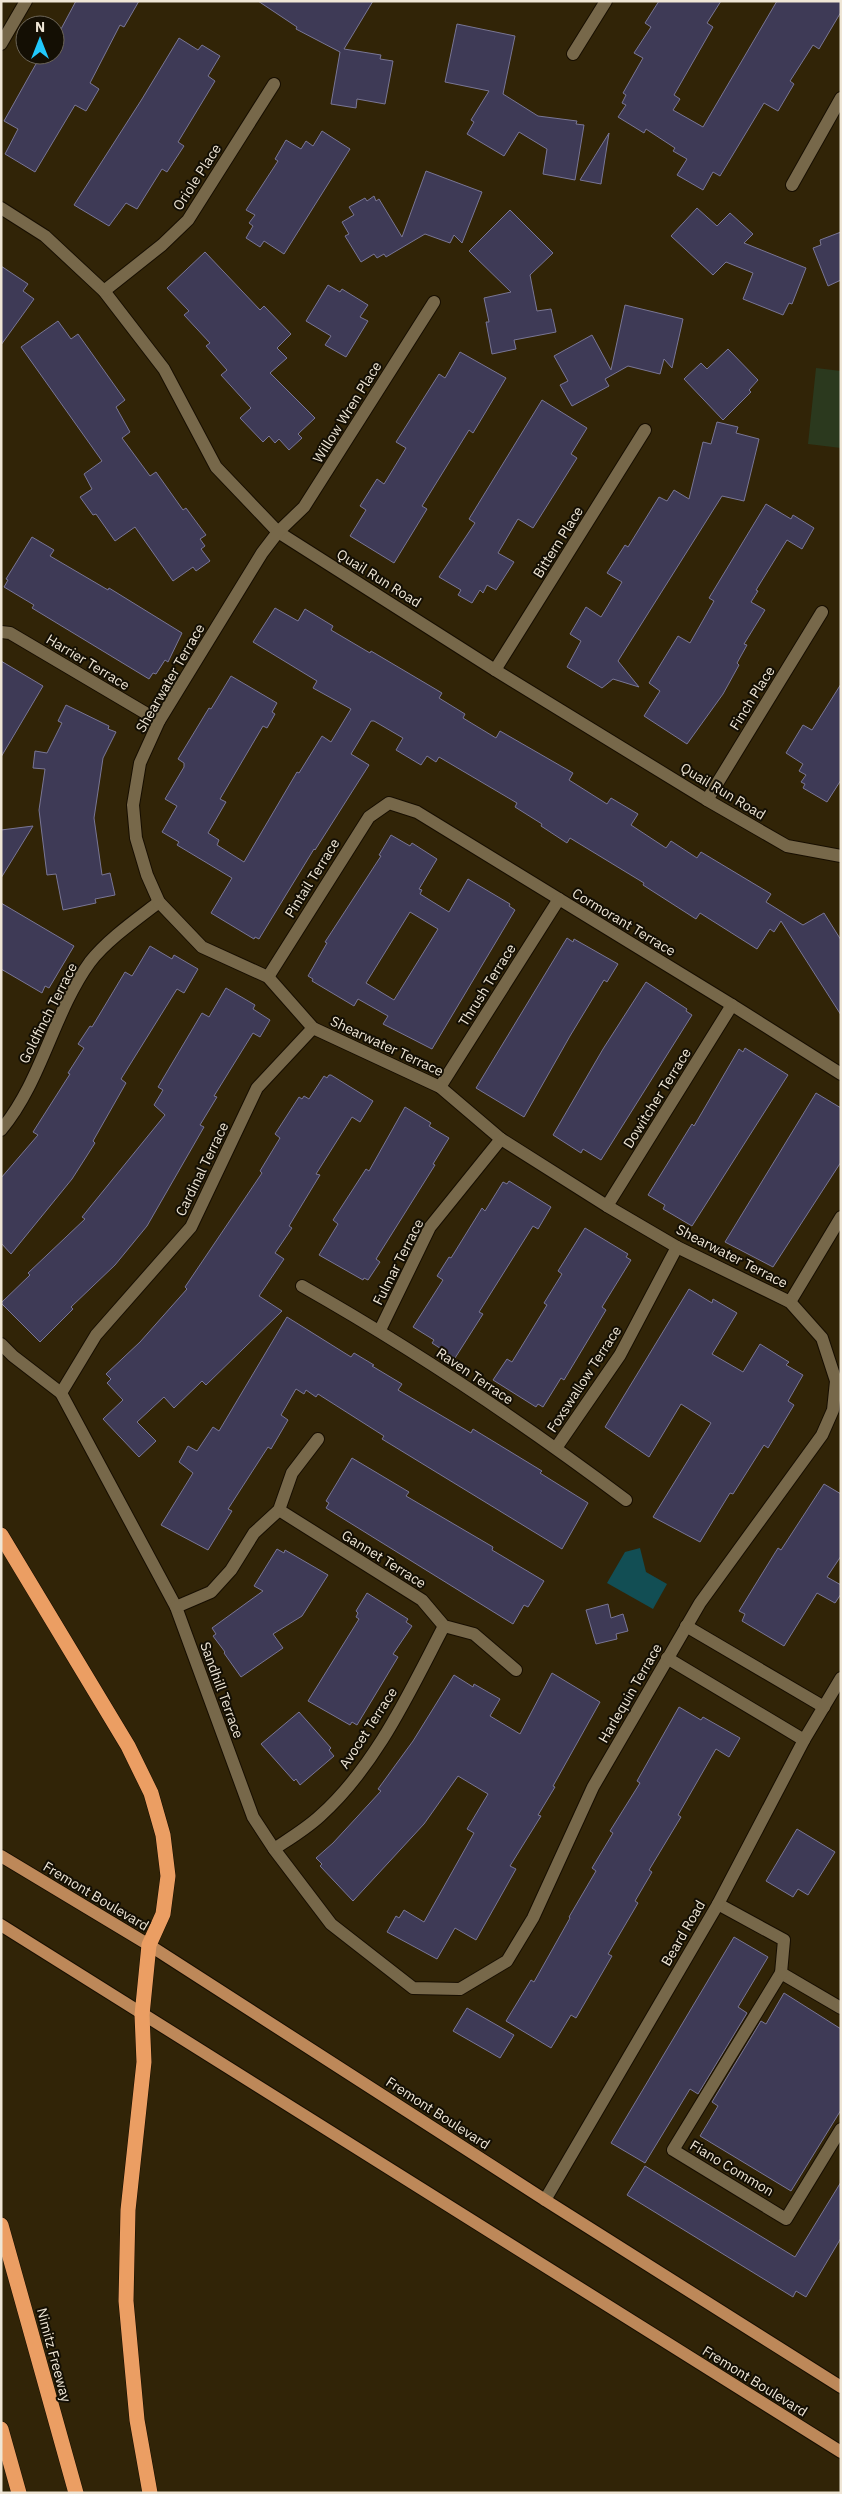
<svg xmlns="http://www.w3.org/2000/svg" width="842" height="2494" viewBox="0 0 842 2494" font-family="'IBM Plex Sans',sans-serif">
  <rect width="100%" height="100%" fill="#312407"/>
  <polygon fill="#2b391e" points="816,368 841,371 841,448 808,444"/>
  <polygon fill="#124e54" points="640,1548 646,1572 667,1584 653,1609 607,1583 625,1552"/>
  <g fill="#3e3a56" stroke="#797695" fill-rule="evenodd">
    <polygon points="76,1 139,1 124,27 120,25 90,83 99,89 86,111 75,105 35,172 5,154 18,129 4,121 41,55 55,55 55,25 61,29"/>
    <polygon points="258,1 373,1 344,49 381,55 380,59 393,61 385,104 357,99 356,108 331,104 340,52 296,29 297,27"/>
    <polygon points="659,1 721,1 707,23 713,27 674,95 680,99 673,110 703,127 777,1 841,1 841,12 819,49 813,45 790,81 794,84 778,111 764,103 720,176 713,172 703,190 677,175 687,159 673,151 675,148 646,129 644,133 618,117 626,105 622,103 626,95 623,93 643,58 634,53 651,27 645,23"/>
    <polygon points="457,24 515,36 503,94 538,116 577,121 576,124 584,125 575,180 543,174 547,149 519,132 504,156 467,134 474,122 471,120 489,91 445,82"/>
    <polygon points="179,38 198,50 202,45 220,56 208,76 215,81 178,142 184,146 167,172 162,169 137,209 126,203 109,226 74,205 142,99"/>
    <polygon points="322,131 350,149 284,254 264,241 260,247 246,238 253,226 249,223 255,215 246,210 278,161 275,159 286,140 301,149 306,141 313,146"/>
    <polygon points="609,133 601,184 580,180"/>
    <polygon points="426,171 482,192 462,243 454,235 450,243 425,234 386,257 384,254 377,258 374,254 361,262 345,236 349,234 342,222 354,215 349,207 365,198 367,201 374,196 376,201 379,199 402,237"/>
    <polygon points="697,208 717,226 730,213 753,234 744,243 806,268 792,304 789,303 783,315 743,299 753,273 726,262 713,275 671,236"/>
    <polygon points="510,210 553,253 530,275 537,311 551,309 556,332 514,340 516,349 492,354 486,322 489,322 484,298 511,292 469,251"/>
    <polygon points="841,232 841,280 828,286 813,248 821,245 820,240"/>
    <polygon points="205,252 260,310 264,306 291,334 277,348 287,358 270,373 315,418 298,434 302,438 289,450 279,439 275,443 269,436 263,442 240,418 251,408 221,375 227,370 206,346 210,343 184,315 189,311 167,288"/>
    <polygon points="1,266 28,284 23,291 34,299 1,345"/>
    <polygon points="328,285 340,292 342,289 368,305 360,317 368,321 346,357 325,345 331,336 306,321"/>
    <polygon points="625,305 683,319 672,368 664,359 660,374 628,366 605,379 609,386 572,406 560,385 568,381 554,356 592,335 611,370"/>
    <polygon points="58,321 71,339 78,334 125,400 116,407 130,432 122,438 150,476 156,472 183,510 186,508 206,535 200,539 205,546 201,549 210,561 196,571 193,567 173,581 135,527 115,541 96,514 93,515 80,497 92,489 84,474 102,461 21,347"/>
    <polygon points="728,349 758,380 749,390 751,392 723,420 684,379 701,363 707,369"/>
    <polygon points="460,352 506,378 473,433 469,430 422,506 427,509 394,563 350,536 366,510 360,506 377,479 384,484 406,448 396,442 439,374 445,378"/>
    <polygon points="542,400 587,428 571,454 577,458 533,528 518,519 498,553 514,562 496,590 487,585 483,593 480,590 472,603 458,595 461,590 439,577 475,523 469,519"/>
    <polygon points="717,422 738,427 736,433 759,439 744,501 722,496 618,661 639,687 613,679 602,688 567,667 581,641 570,634 586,607 601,617 622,582 607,573 625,545 628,547 659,497 667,501 674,490 689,499 703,442 711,444"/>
    <polygon points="766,504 791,519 793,515 814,528 802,549 787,540 756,590 758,591 751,602 765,610 744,644 747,645 737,663 739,665 723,694 687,744 644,716 660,691 649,683 678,636 690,643 714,601 709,598"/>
    <polygon points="32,537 54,550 50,556 108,590 109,588 182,633 168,662 165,660 156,674 153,673 149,679 32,608 34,605 4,587 8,580 6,579"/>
    <polygon points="275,608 298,621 305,609 333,626 331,630 370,653 371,651 442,693 439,698 465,714 463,718 496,738 500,731 573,773 569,780 607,804 611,798 638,814 631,825 666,848 671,841 697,858 701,852 771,894 766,902 803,925 824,913 841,940 841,1015 781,921 774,932 770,929 757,949 700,913 696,919 643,885 644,883 570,838 567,843 541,826 542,824 515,807 517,803 439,757 436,762 427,756 421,765 396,750 403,738 374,721 371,721 351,754 369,765 315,850 314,849 259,939 255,937 254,939 211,913 232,878 177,845 179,842 162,832 177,806 165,799 184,767 184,763 178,759 209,708 211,709 231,676 277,703 272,712 275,714 267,728 263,726 220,799 226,802 208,833 219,840 217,845 244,862 297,772 299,773 322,736 331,742 351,709 313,688 317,681 253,642"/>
    <polygon points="1,661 43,686 1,757"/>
    <polygon points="841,684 841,780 827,802 803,788 805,784 801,782 806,775 799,771 803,764 786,753 803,725 812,730"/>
    <polygon points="66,705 109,726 108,729 116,732 103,758 94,818 102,875 110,873 115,895 95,899 96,903 63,910 56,874 47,875 39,810 45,769 33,768 35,751 47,753 62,723 58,721"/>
    <polygon points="33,826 1,878 1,830"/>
    <path d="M391,835L410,846L412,843L437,859L419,889L422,890L420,894L449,912L468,879L510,904L509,906L515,910L432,1049L383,1024L388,1016L358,999L354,1006L312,981L313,979L308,976L327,943L325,942L381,856L379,855ZM410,912L438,929L394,1000L366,983Z"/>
    <polygon points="1,903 74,946 49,988 45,986 42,993 1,969"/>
    <polygon points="567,938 573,942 574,939 618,964 607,982 604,980 570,1036 524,1117 476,1088"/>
    <polygon points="150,946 172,959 174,955 198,969 184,993 177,989 121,1079 126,1083 93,1141 95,1143 72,1179 11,1254 1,1243 1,1178 38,1135 33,1132 70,1074 68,1073 84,1048 78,1044 90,1026 92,1027 125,972 132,976"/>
    <polygon points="646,982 687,1009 686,1011 692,1015 601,1160 583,1149 581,1153 553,1135 603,1049"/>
    <polygon points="226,988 255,1005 253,1009 270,1020 260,1037 253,1033 214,1096 217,1097 200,1125 204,1127 147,1226 115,1265 71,1307 73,1309 40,1342 1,1303 30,1275 28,1273 85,1219 82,1217 165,1115 154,1105 163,1090 158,1087 202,1013 209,1017"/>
    <polygon points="745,1048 788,1075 692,1226 663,1209 665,1205 648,1195 692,1124 694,1126 739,1049 743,1052"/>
    <polygon points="329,1075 331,1075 373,1101 360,1122 352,1117 316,1174 320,1175 289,1226 292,1228 275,1253 284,1259 259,1296 282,1311 206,1385 202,1381 174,1408 164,1397 137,1422 156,1441 139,1457 103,1419 123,1400 107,1383 111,1379 106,1374 140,1342 187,1289 185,1287 262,1173 260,1171 280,1138 275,1134 299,1097 302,1099 304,1096 309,1099 324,1076 327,1078"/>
    <polygon points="816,1093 841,1108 841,1162 773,1267 725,1242"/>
    <polygon points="405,1107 431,1123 429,1126 449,1138 433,1164 435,1165 376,1259 380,1262 368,1280 364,1278 363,1280 319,1255 338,1224 333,1220 366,1169 369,1171"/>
    <polygon points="509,1181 551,1207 538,1229 533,1226 479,1312 483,1314 455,1358 432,1343 434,1340 413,1327 443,1280 437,1276 449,1257 451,1258 482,1208 485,1211 503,1182 507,1184"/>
    <polygon points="585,1228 628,1254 626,1257 631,1260 602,1307 606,1310 564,1380 561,1378 543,1407 538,1404 536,1407 493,1380 507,1359 512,1362 547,1305 544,1303 562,1274 558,1271"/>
    <polygon points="689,1289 712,1303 713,1299 737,1313 712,1354 743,1372 760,1344 789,1362 786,1365 803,1375 788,1401 794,1405 768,1448 764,1445 733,1494 730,1493 700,1542 653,1517 711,1423 681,1404 649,1457 605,1427"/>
    <polygon points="287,1317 351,1357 354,1353 374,1365 372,1366 402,1384 398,1390 471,1433 473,1429 542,1471 540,1473 588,1503 562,1549 382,1439 384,1436 318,1394 316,1397 306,1390 304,1394 296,1389 281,1415 288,1420 271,1449 268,1447 228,1509 232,1511 208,1550 161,1525 193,1473 179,1462 188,1446 197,1451 213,1427 219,1431"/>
    <polygon points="352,1458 409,1492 406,1496 493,1547 492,1550 544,1581 528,1607 524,1605 513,1624 326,1508 329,1503 326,1501"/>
    <polygon points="824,1484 841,1494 841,1556 827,1577 841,1585 841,1594 835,1603 817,1593 784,1646 742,1621 745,1614 739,1611 778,1548 781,1550"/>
    <polygon points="277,1549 284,1553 285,1550 328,1575 302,1616 273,1634 283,1648 241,1677 224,1653 225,1652 213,1636 216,1634 212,1628 263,1591 254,1586"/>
    <polygon points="367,1593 408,1619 406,1622 412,1626 393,1654 398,1657 357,1725 352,1722 350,1725 308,1701 359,1619 356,1617 358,1613 356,1611"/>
    <polygon points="608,1604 611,1618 623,1614 628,1631 616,1634 617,1639 596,1644 586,1610"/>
    <polygon points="552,1673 600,1702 553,1786 555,1787 538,1815 541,1816 510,1866 516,1869 476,1940 455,1928 437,1959 387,1932 396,1916 399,1918 404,1910 424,1922 474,1833 467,1829 488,1794 458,1776 424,1824 353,1901 320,1866 322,1864 316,1858 333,1843 381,1791 378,1789 413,1741 454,1675 473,1687 474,1684 500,1699 490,1716 520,1734"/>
    <polygon points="679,1707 701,1720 703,1717 740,1738 729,1757 716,1749 678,1815 681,1817 649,1870 652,1872 635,1901 638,1903 608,1954 612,1956 576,2018 571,2015 551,2048 506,2021 531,1980 534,1982 570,1918 569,1917 596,1871 592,1868 613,1833 610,1831 640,1783 637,1781"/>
    <polygon points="299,1712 331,1748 329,1750 334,1756 300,1785 296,1779 294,1781 261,1744"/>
    <polygon points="797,1829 835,1852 808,1895 798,1889 793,1897 766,1881"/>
    <polygon points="734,1937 768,1957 738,2007 747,2013 698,2094 690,2089 645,2163 611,2143"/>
    <polygon points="784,1993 841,2029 841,2110 791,2191 700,2136 718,2106 712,2102 761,2021 766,2024"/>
    <polygon points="467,2008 514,2035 500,2058 453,2031"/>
    <polygon points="645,2166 795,2257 841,2182 841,2238 806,2297 796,2291 793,2297 627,2195"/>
  </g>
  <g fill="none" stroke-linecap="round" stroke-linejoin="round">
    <defs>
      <g id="minor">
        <polyline points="1,44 26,1"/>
        <polyline points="573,54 606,1"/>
        <polyline points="792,185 841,98"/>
        <polyline points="1,208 45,236 104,291 164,369 216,467 278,532 495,670 707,800 787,846 841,856"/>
        <polyline points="104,291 162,245 188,220 274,84"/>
        <polyline points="1,632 10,633 159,721"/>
        <polyline points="495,670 645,430"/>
        <polyline points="707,800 822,612"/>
        <polyline points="268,977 369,817 389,803 417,812 732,1005 841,1074"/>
        <polyline points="440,1087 559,899"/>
        <path d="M1,1130C42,1081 53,1013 90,962C107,940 137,919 159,902"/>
        <polyline points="607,1206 732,1005"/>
        <path d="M302,1286C415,1350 522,1422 626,1500"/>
        <polyline points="790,1302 841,1217"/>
        <polyline points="380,1330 430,1227 501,1139"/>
        <polyline points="1,1344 13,1356 61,1393 176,1607 253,1817 274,1849 331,1924 413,1988 460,1989 507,1961 533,1918 593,1787 700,1603 822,1435 833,1410 836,1381 822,1338 790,1302 677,1247 607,1206 501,1139 440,1087 313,1028 268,977 202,947 159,902 147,875 136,838 133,805 140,763 159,721 262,553 278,532 304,507 434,302"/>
        <polyline points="61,1393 96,1335 191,1227 257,1088 313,1028"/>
        <polyline points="556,1448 620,1355 677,1247"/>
        <polyline points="279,1510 422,1600 444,1626 474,1634 516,1670"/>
        <polyline points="176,1607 211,1592 231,1570 254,1533 279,1510 292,1473 318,1439"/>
        <polyline points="686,1626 824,1707"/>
        <polyline points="667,1658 804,1740"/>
        <path d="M274,1849C289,1839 306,1829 320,1816C376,1766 410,1691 444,1626"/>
        <polyline points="718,1904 784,1940 781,1973 841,2008"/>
        <polyline points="781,1973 673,2150 786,2219 841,2129"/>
        <polyline points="545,2200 718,1904 804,1740 841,1678"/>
      </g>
      <g id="primary">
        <polyline points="1,1856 149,1945 545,2200 841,2387"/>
        <polyline points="1,1925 841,2452"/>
      </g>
      <g id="motorway">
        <polyline points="1,1535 128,1746 151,1793 163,1835 168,1876 163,1914 149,1945 142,2015 144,2062 128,2210 126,2301 137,2420 150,2493"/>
        <polyline points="1,2225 76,2493"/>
        <polyline points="1,2429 19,2493"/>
      </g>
    </defs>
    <use href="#minor" stroke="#170e00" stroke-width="14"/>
    <use href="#primary" stroke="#170e00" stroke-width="14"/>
    <use href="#motorway" stroke="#170e00" stroke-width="16"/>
    <use href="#minor" stroke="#77684a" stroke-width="12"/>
    <use href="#primary" stroke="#bd8859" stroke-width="12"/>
    <use href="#motorway" stroke="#eb9e63" stroke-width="15"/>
  </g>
  <g text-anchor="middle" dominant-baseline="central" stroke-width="4" stroke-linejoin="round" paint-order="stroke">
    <g font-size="14" fill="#efe6d6" stroke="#140f04">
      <text transform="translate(197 177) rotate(-57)">Oriole Place</text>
      <text transform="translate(347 412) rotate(-58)">Willow Wren Place</text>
      <text transform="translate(558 542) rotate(-58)">Bittern Place</text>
      <text transform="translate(379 578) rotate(32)">Quail Run Road</text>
      <text transform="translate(88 662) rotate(31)">Harrier Terrace</text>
      <text transform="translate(170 678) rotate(-60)">Shearwater Terrace</text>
      <text transform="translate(752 698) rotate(-58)">Finch Place</text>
      <text transform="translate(723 791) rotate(31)">Quail Run Road</text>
      <text transform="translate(312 878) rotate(-58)">Pintail Terrace</text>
      <text transform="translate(624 922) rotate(31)">Cormorant Terrace</text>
      <text transform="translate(487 985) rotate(-58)">Thrush Terrace</text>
      <text transform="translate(48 1013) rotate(-63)">Goldfinch Terrace</text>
      <text transform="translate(387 1046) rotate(25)">Shearwater Terrace</text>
      <text transform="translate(657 1098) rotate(-58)">Dowitcher Terrace</text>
      <text transform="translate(202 1169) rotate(-64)">Cardinal Terrace</text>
      <text transform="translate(732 1256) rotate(27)">Shearwater Terrace</text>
      <text transform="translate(398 1262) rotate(-63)">Fulmar Terrace</text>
      <text transform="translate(475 1376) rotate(34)">Raven Terrace</text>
      <text transform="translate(584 1379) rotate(-57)">Foxswallow Terrace</text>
      <text transform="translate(384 1559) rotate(32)">Gannet Terrace</text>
      <text transform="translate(222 1690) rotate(70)">Sandhill Terrace</text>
      <text transform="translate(630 1693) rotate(-60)">Harlequin Terrace</text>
      <text transform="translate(368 1728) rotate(-57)">Avocet Terrace</text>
      <text transform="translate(96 1896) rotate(31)">Fremont Boulevard</text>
      <text transform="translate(683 1933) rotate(-60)">Beard Road</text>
      <text transform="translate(438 2113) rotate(33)">Fremont Boulevard</text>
      <text transform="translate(732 2168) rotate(31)">Fiano Common</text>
      <text transform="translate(54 2355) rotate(75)">Nimitz Freeway</text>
      <text transform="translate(755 2381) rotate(32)">Fremont Boulevard</text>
    </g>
  </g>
  <rect width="842" height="2494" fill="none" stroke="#efe6d6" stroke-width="5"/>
  <g transform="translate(40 40)"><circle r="24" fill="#140f04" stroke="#6c6558"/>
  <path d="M0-4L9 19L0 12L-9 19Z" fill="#21c9fd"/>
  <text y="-8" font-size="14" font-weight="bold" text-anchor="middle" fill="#efe6d6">N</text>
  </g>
</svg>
